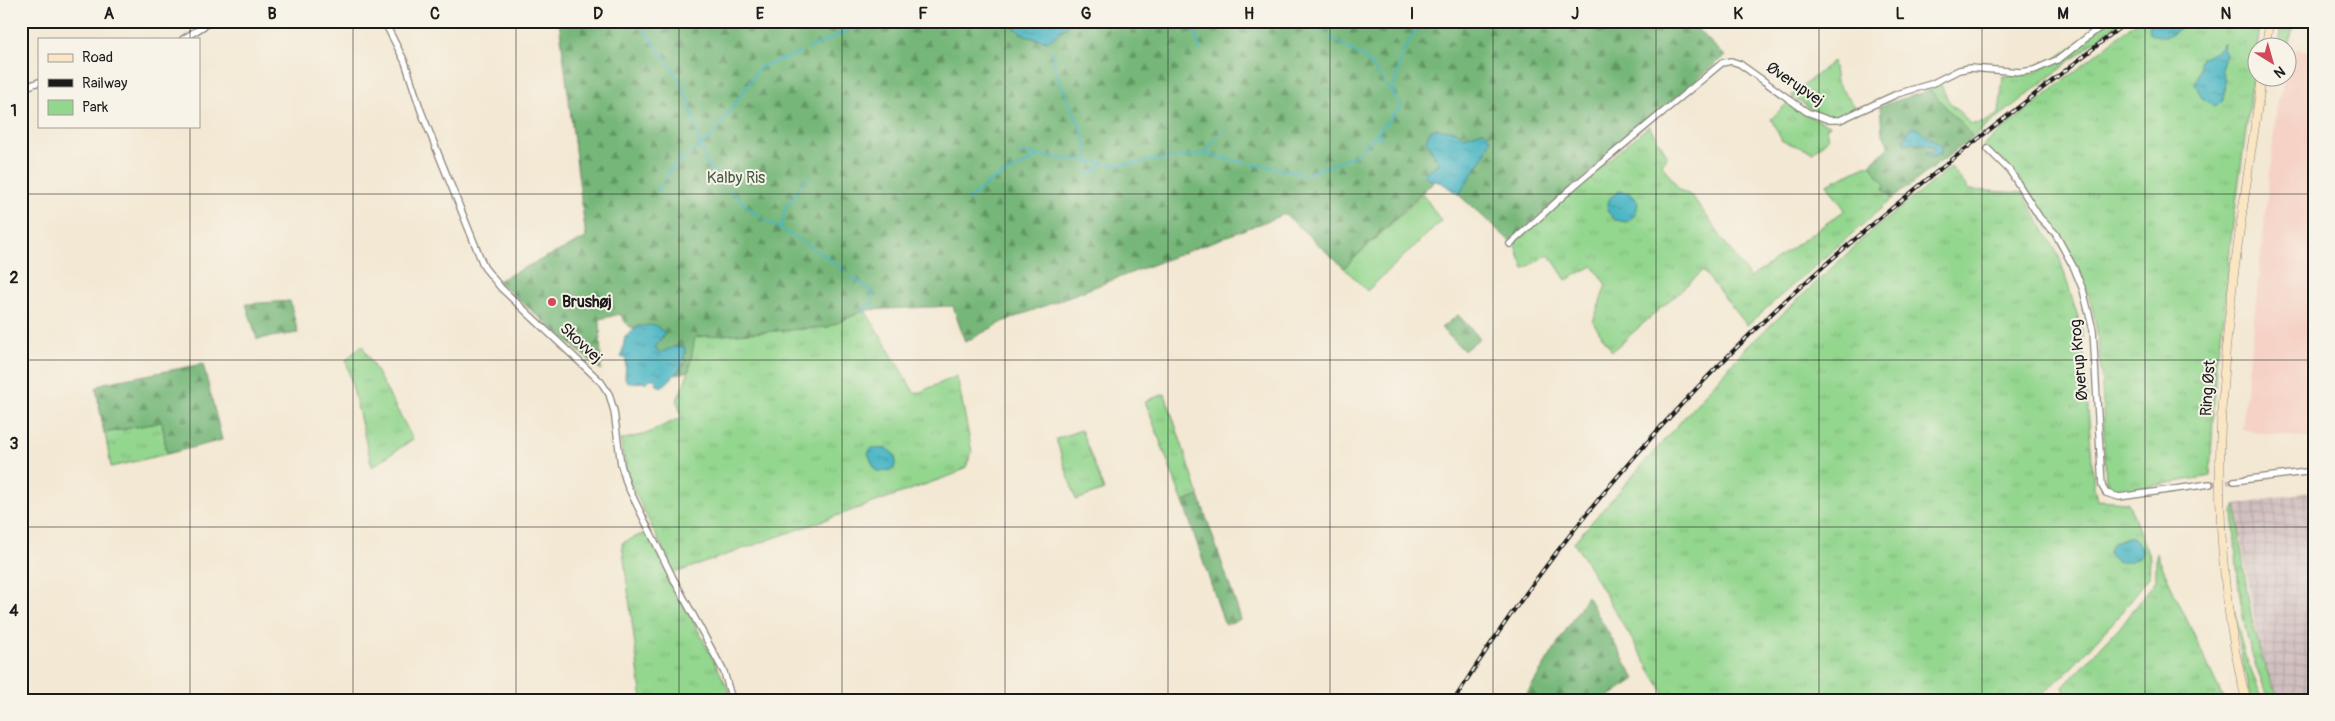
<svg xmlns="http://www.w3.org/2000/svg" width="2335" height="721" viewBox="0 0 2335 721" font-family="Pangolin,sans-serif">
  <defs>
    <pattern id="industrial-grid" width="8" height="8" patternUnits="userSpaceOnUse" patternTransform="scale(1.25)"><rect width="8" height="8" fill="#d1bfbf"/><path d="M0 4h8M4 0v8" fill="none" stroke="#b3a4a4"/></pattern>
    <pattern id="grass-tufts" width="24" height="20" patternUnits="userSpaceOnUse" patternTransform="scale(1.25)"><rect width="24" height="20" fill="#93d68e"/><path d="M3 7l-1-3M5 7V3M7 7l1-3M15 17l-1-3M17 17v-4M19 17l1-3" fill="none" stroke="#7eb77a"/></pattern>
    <pattern id="forest-firs" width="22" height="20" patternUnits="userSpaceOnUse" patternTransform="scale(1.25)"><rect width="22" height="20" fill="#76b779"/><path d="M5 1l3.5 6h-7zM16 11l3.5 6h-7z" fill="#609462"/></pattern>
    <pattern id="water-ripples" width="26" height="14" patternUnits="userSpaceOnUse" patternTransform="scale(1.25)"><rect width="26" height="14" fill="#49b6c4"/><path d="M2 4q2-2 4 0t4 0M15 11q2-2 4 0t4 0" fill="none" stroke="#3c939e"/></pattern>
  </defs>
  <rect width="100%" height="100%" fill="#f7f3e8"/>
  <filter id="ink" filterUnits="userSpaceOnUse"><feTurbulence type="fractalNoise" baseFrequency=".02" numOctaves="2"/><feDisplacementMap in="SourceGraphic" scale="10" xChannelSelector="R" yChannelSelector="G"/><feConvolveMatrix kernelMatrix="1 2 1 2 8 2 1 2 1" color-interpolation-filters="sRGB"/></filter>
  <filter id="wash" filterUnits="userSpaceOnUse"><feTurbulence type="fractalNoise" baseFrequency=".0096" numOctaves="4" result="noise"/><feDisplacementMap in="SourceGraphic" scale="20" xChannelSelector="R" yChannelSelector="G"/><feGaussianBlur stdDeviation="1.12" result="paint"/><feColorMatrix in="noise" values="0 0 0 0 0 0 0 0 0 0 0 0 0 0 0 0 0 1.4 0 .05"/><feComposite in="paint" operator="in"/></filter>
  <g filter="url(#wash)">
    <rect width="100%" height="100%" fill="#f3e8d3"/>
    <polygon fill="#f6d1c5" points="2297,48 2314,55 2314,439 2242,430 2277,105 2285,78 2288,78 2291,60"/>
    <polygon fill="url(#industrial-grid)" points="2314,491 2314,700 2281,700 2265,669 2258,642 2236,505"/>
    <g fill="url(#grass-tufts)" stroke="#587955">
      <polygon points="2110,21 2121,21 1973,137 1930,90 1940,83 1948,100 1971,124 1983,123 1999,114 2003,76 2025,75 2038,71"/>
      <path d="M2137,21H2261L2231,239L2224,318L2216,361L2210,476L2113,493L2106,484C2103,430 2104,362 2093,311C2084,273 2060,247 2040,215C2031,200 2024,183 2012,170C2004,161 1992,155 1983,146Z"/>
      <polygon points="2281,21 2296,21 2287,47 2278,47"/>
      <path d="M1833,61L1836,82L1857,109C1824,124 1818,114 1791,96Z"/>
      <polygon points="1788,102 1806,115 1830,125 1826,128 1828,139 1813,152 1782,141 1771,119"/>
      <polygon points="1649,126 1667,155 1662,165 1679,189 1693,197 1750,278 1845,210 1827,184 1870,164 1886,186 1883,188 1892,199 1747,325 1703,271 1612,351 1593,322 1606,285 1593,266 1566,280 1549,254 1524,269 1514,243 1578,185"/>
      <polygon points="1951,167 1969,190 2023,193 2059,256 2082,330 2094,487 2097,500 2128,502 2150,559 2149,577 2116,619 2071,668 2036,700 1668,700 1574,542 1744,350 1868,234"/>
      <polygon points="865,310 915,394 957,376 972,452 966,467 955,474 675,573 629,481 620,440 646,434 682,417 677,401 689,371 694,337 828,327"/>
      <polygon points="362,345 413,439 372,467 346,360"/>
      <polygon points="1165,394 1199,496 1183,502 1145,401"/>
      <polygon points="162,422 167,454 111,467 105,433"/>
      <polygon points="1081,430 1104,490 1076,500 1056,439"/>
      <path d="M2236,505C2245,568 2248,645 2281,700H2270C2239,637 2238,581 2233,512Z"/>
      <polygon points="647,532 729,690 729,700 642,700 622,543"/>
      <polygon points="2156,553 2224,700 2068,700 2063,687 2126,620 2156,580"/>
      <polygon points="2232,611 2235,612 2244,653 2263,700 2251,700 2249,693"/>
    </g>
    <g fill="url(#forest-firs)" stroke="#496a4a">
      <path d="M559,21H1008C1020,35 1032,39 1049,41L1073,21H1689L1725,56L1510,241L1459,195L1485,154L1484,131L1463,138L1456,131L1437,129L1429,147L1438,161L1428,179L1434,181L1344,268L1285,214L1005,321L965,342L953,306L865,310L828,327L695,337L689,371L676,375L686,361L676,346L660,354L655,347L665,334L639,326L634,329L626,324L620,314L600,319L601,370L497,281L586,238Z"/>
      <polygon points="1930,90 1973,137 1892,199 1883,188 1885,185 1870,164 1889,147 1882,132 1880,106"/>
      <polygon points="290,301 298,333 257,339 246,304"/>
      <polygon points="1458,315 1480,338 1464,351 1441,328"/>
      <polygon points="203,364 222,440 167,454 162,422 104,433 96,388 104,383"/>
      <polygon points="1199,496 1241,619 1225,625 1183,502"/>
      <polygon points="1587,596 1635,679 1604,700 1523,700"/>
    </g>
    <polygon fill="#93d68e" stroke="#587955" points="1423,194 1441,221 1367,291 1344,268"/>
    <g fill="url(#water-ripples)" stroke="#326970">
      <path d="M1008,21H1073L1049,41C1032,39 1020,35 1008,21Z"/>
      <path d="M2151,21H2183C2177,37 2165,38 2150,34L2149,28Z"/>
      <path d="M2224,42L2223,50L2226,54L2221,70C2226,78 2225,91 2223,101L2215,106L2202,98L2195,84C2198,76 2200,72 2199,62L2201,58L2219,49Z"/>
      <polygon points="1915,127 1940,145 1942,147 1940,155 1929,157 1925,154 1927,151 1929,154 1935,150 1933,146 1913,142 1905,144 1904,139 1910,129"/>
      <polygon points="1437,129 1456,131 1463,137 1484,131 1491,138 1485,154 1459,195 1442,183 1428,179 1423,174 1437,165 1438,161 1426,140 1430,131"/>
      <polygon points="1619,191 1631,193 1638,202 1636,214 1627,222 1615,220 1607,211 1609,199"/>
      <path d="M655,325L665,333L655,347L660,353L676,346L685,347C686,367 676,374 662,387L657,385L655,379H650L647,382L629,383L625,379L626,359L621,357L625,337L639,326Z"/>
      <polygon points="872,448 887,449 895,455 896,463 893,469 880,472 875,470 868,453"/>
      <path d="M2128,537H2133L2137,541L2142,551L2140,556C2130,563 2117,566 2109,554C2109,543 2119,540 2128,537Z"/>
    </g>
    <g fill="none" stroke-linecap="round" stroke-linejoin="round">
      <g stroke="#49b6c4" stroke-width="2">
        <polyline points="891,21 893,24"/>
        <polyline points="1192,21 1200,50"/>
        <polyline points="1317,21 1325,32"/>
        <path d="M638,22C651,42 675,68 684,88C698,120 696,164 725,186"/>
        <polyline points="1330,37 1366,59 1397,99"/>
        <polyline points="808,49 868,21"/>
        <path d="M1052,49C1054,90 1088,121 1088,162"/>
        <path d="M1393,93C1398,65 1403,40 1427,21"/>
        <polyline points="1382,139 1377,133 1402,105 1400,103"/>
        <polyline points="1020,153 1118,165 1204,154 1247,163"/>
        <polyline points="1204,154 1223,130"/>
        <polyline points="1253,164 1307,174 1356,155 1377,133"/>
        <polyline points="1086,174 1098,170 1102,163"/>
        <polyline points="666,179 669,172 681,159 712,137 760,67 800,53"/>
        <polyline points="657,190 662,184"/>
        <polyline points="731,191 757,215 818,251 845,271"/>
        <polyline points="968,200 992,180 1035,159 1039,155"/>
        <polyline points="781,229 785,209 807,177"/>
        <polyline points="851,276 873,293 872,307 864,308 864,313"/>
      </g>
    </g>
  </g>
  <g filter="url(#ink)">
    <g fill="none" stroke-linecap="round" stroke-linejoin="round">
      <polyline stroke="#c8bfae" stroke-width="5.5" stroke-dasharray="5.5 3" stroke-linecap="butt" points="2210,484 2234,481"/>
      <defs>
        <g id="street">
          <polyline points="384,21 405,62 421,111 484,267 501,288 601,382 609,394 614,411 621,465 627,485 673,578 724,672 732,700"/>
          <polyline points="183,39 212,21"/>
          <polyline points="21,89 39,82"/>
          <polyline points="1988,149 2010,171 2040,218 2055,233 2074,268 2083,290 2093,330 2102,486 2106,493 2119,497 2210,484"/>
          <polyline points="1510,244 1575,185 1722,63 1731,61 1740,64 1807,112 1829,120 1840,120 1897,94 1931,84 1959,70 1970,68 2021,72 2034,70 2059,59 2108,21"/>
          <polyline points="2234,481 2314,471"/>
        </g>
        <g id="secondary">
          <polyline points="2266,48 2269,21"/>
          <path d="M2246,700C2193,493 2232,284 2262,78"/>
        </g>
      </defs>
      <use href="#street" stroke="#888278" stroke-width="8"/>
      <use href="#secondary" stroke="#888278" stroke-width="9"/>
      <use href="#street" stroke="#fff" stroke-width="5.5"/>
      <use href="#secondary" stroke="#fbe6c4" stroke-width="8"/>
      <defs>
        <path id="rail" d="M1454,700C1547,552 1659,418 1787,299C1895,200 2014,112 2128,21"/>
      </defs>
      <use href="#rail" stroke="#1c1c1c" stroke-width="4"/>
      <use href="#rail" stroke="#f7f3e8" stroke-width="2" stroke-dasharray="5.5" stroke-linecap="butt"/>
    </g>
  </g>
  <path fill="none" stroke="#1c1c1c" stroke-width="1" stroke-opacity="0.55" d="M190,21V39M353,21V700M516,21V700M679,21V700M842,21V700M1005,21V700M1168,21V700M1330,21V700M1493,21V700M1656,21V700M1819,21V700M1982,21V700M2145,21V700M190,126V700M21,194H2314M21,360H2314M21,527H2314"/>
  <circle fill="#d1495b" stroke="#f7f3e8" stroke-width="2" cx="552" cy="302" r="5"/>
  <g text-anchor="middle" dominant-baseline="central" stroke-width="4" stroke-linejoin="round" paint-order="stroke">
    <g font-size="16" fill="#1c1c1c" stroke="#f7f3e8">
      <text transform="translate(1795 84) rotate(34)">Øverupvej</text>
      <text transform="translate(581 343) rotate(43)">Skovvej</text>
      <text transform="translate(2079 360) rotate(-95)">Øverup Krog</text>
      <text transform="translate(2208 388) rotate(-86)">Ring Øst</text>
    </g>
    <g font-size="16" fill="#465d44" stroke="#f7f3e8">
      <text x="736" y="178">Kalby Ris</text>
    </g>
    <g font-size="16" font-weight="bold" fill="#1c1c1c" stroke="#f7f3e8" text-anchor="start">
      <text x="562" y="302">Brushøj</text>
    </g>
  </g>
  <rect width="2335" height="721" fill="none" stroke="#f7f3e8" stroke-width="55"/>
  <rect x="38" y="38" width="162" height="90" fill="#f7f3e8" stroke="#9f9d96"/>
  <rect x="48" y="54" width="25" height="8" fill="#fbe6c4" stroke="#9f9d96"/>
  <text x="82" y="62" font-size="15" fill="#1c1c1c">Road</text>
  <rect x="48" y="79" width="25" height="8" fill="#1c1c1c" stroke="#9f9d96"/>
  <text x="82" y="88" font-size="15" fill="#1c1c1c">Railway</text>
  <rect x="48" y="100" width="25" height="15" fill="#93d68e" stroke="#9f9d96"/>
  <text x="82" y="112" font-size="15" fill="#1c1c1c">Park</text>
  <g transform="translate(2272 62) rotate(143)"><circle r="24" fill="#f7f3e8" stroke="#9f9d96"/>
  <path d="M0-4L9 19L0 12L-9 19Z" fill="#d1495b"/>
  <text y="-8" font-size="14" font-weight="bold" text-anchor="middle" fill="#1c1c1c">N</text>
  </g>
  <rect x="28" y="28" width="2280" height="666" fill="none" stroke="#1c1c1c" stroke-width="2"/>
  <g font-size="16" text-anchor="middle" font-weight="bold" fill="#1c1c1c">
    <text x="109" y="19">A</text>
    <text x="272" y="19">B</text>
    <text x="435" y="19">C</text>
    <text x="598" y="19">D</text>
    <text x="760" y="19">E</text>
    <text x="923" y="19">F</text>
    <text x="1086" y="19">G</text>
    <text x="1249" y="19">H</text>
    <text x="1412" y="19">I</text>
    <text x="1575" y="19">J</text>
    <text x="1738" y="19">K</text>
    <text x="1900" y="19">L</text>
    <text x="2063" y="19">M</text>
    <text x="2226" y="19">N</text>
    <text x="14" y="116">1</text>
    <text x="14" y="283">2</text>
    <text x="14" y="449">3</text>
    <text x="14" y="616">4</text>
  </g>
</svg>
